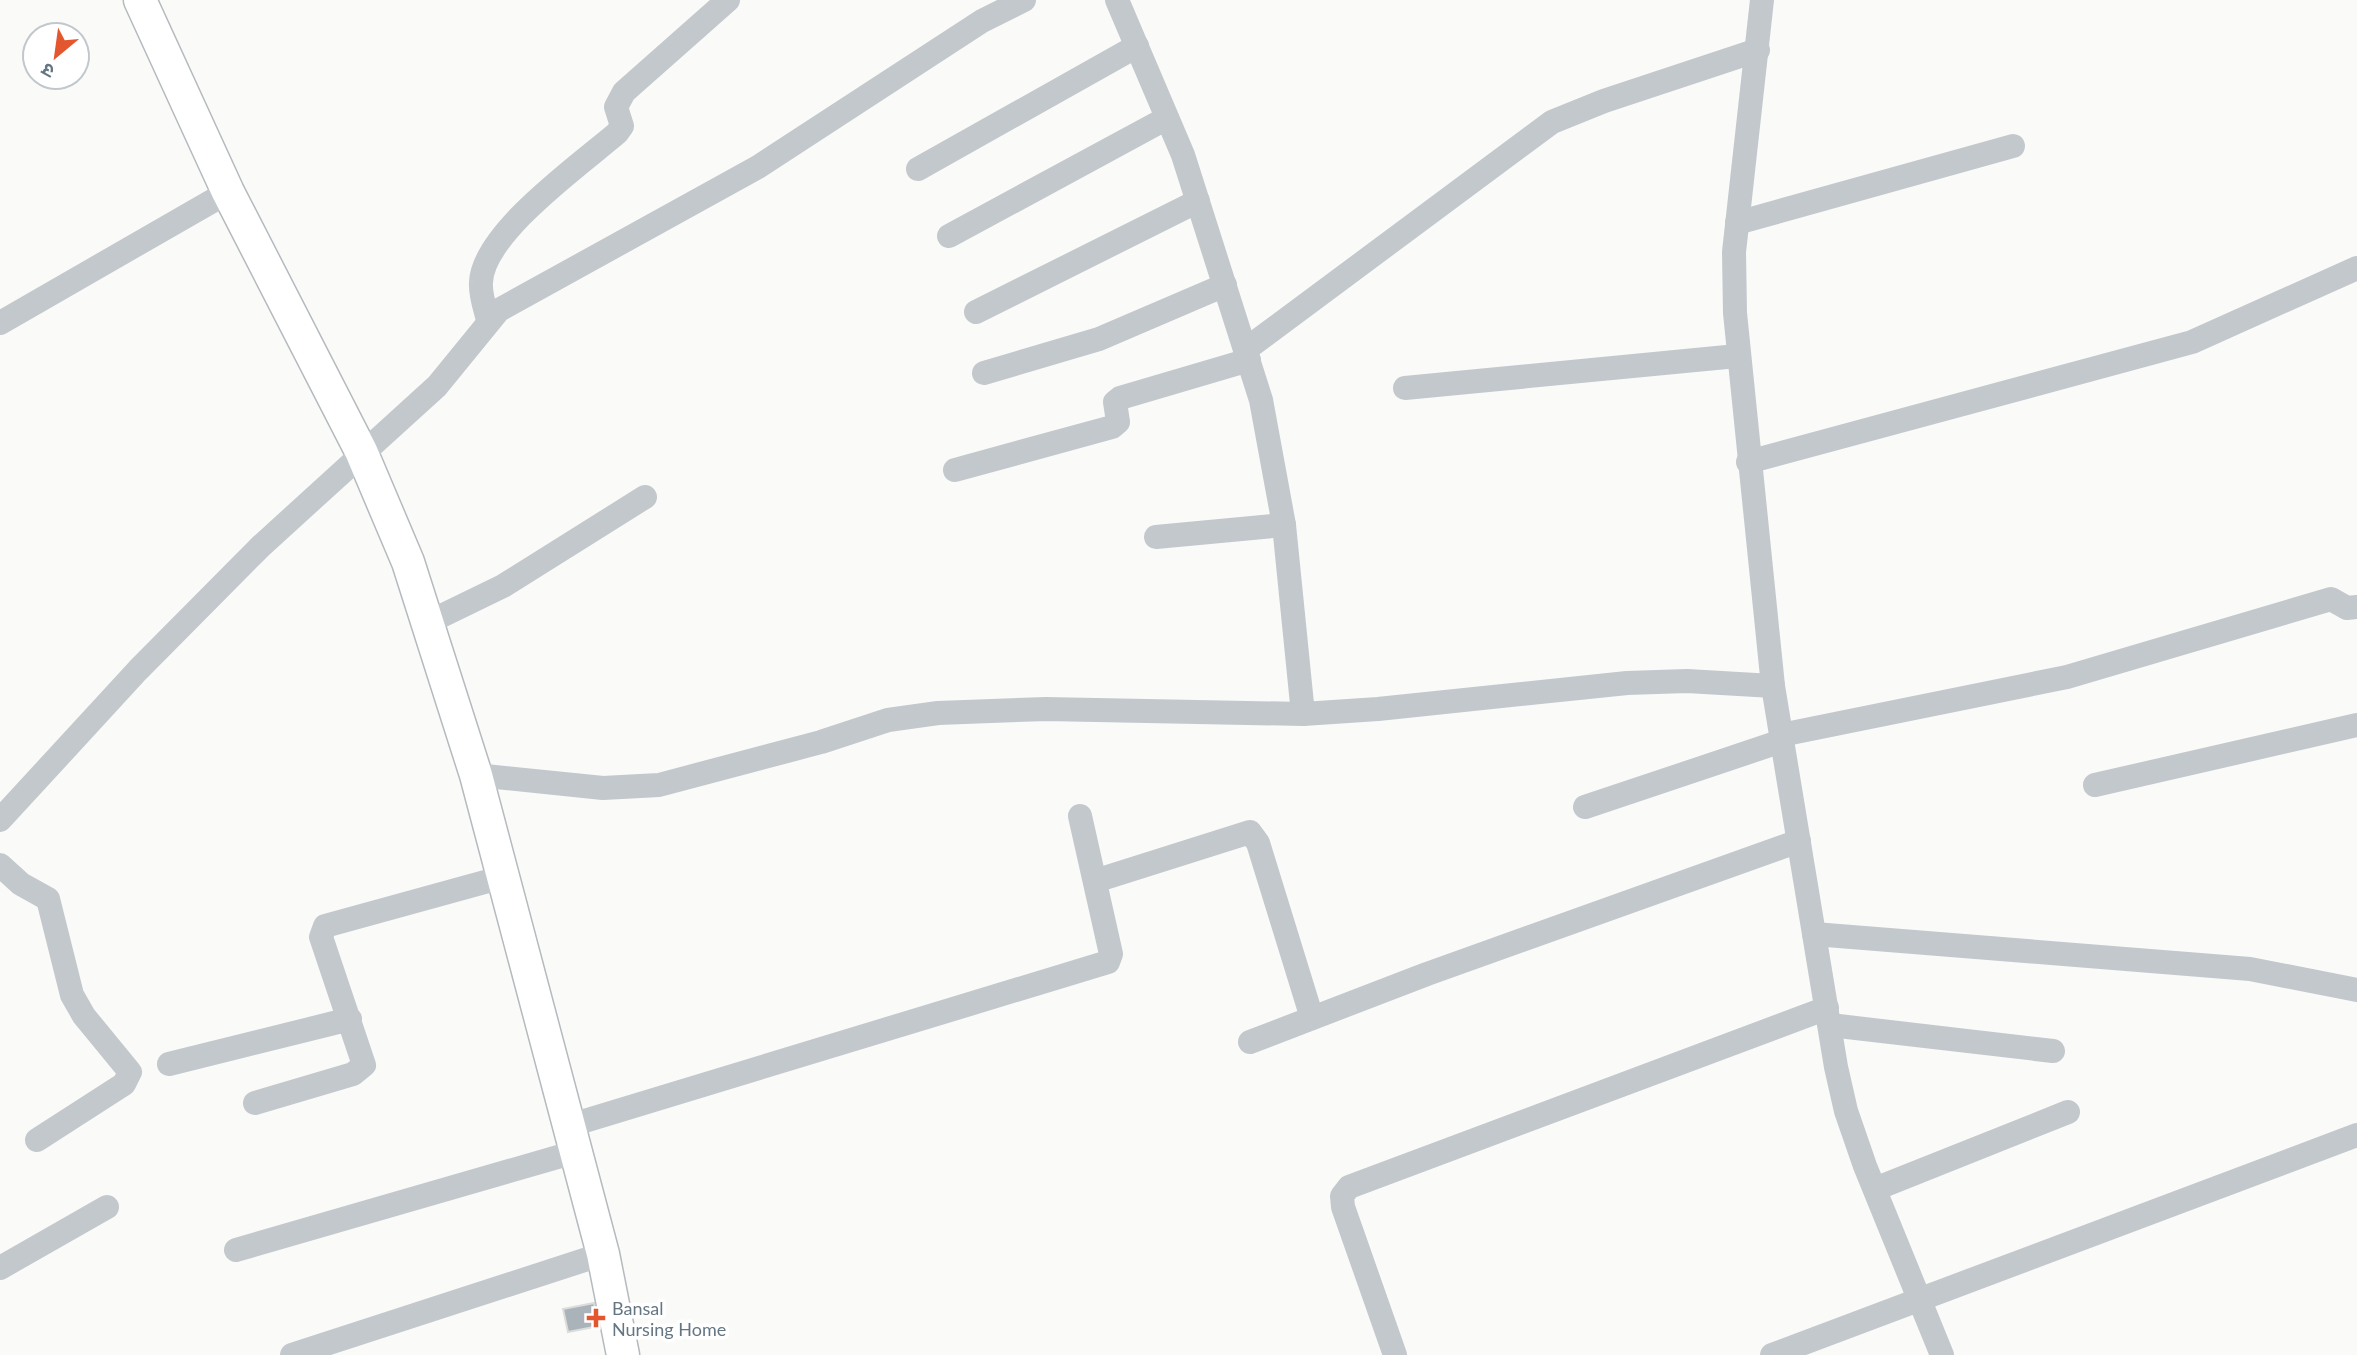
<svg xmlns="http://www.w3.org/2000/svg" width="2357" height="1355" viewBox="0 0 2357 1355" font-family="Lato,'Noto Sans Devanagari',sans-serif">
  <rect width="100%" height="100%" fill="#fafaf8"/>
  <polygon fill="#aab3b9" stroke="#dcdcda" stroke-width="2" points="594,1303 599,1326 568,1332 563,1309"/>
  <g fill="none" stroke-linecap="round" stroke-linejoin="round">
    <defs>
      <polyline id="major" points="140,0 228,192 361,451 408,562 476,775 603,1254 623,1355"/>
    </defs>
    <use href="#major" stroke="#b5babe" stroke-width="35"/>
    <g stroke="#c3c8cc" stroke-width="24">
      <polyline points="1117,0 1183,155 1261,400 1284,525 1303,714"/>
      <polyline points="1762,0 1734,252 1735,313 1773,686 1836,1067 1846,1111 1865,1166 1942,1355"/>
      <polyline points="918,169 1137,46"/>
      <polyline points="1737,223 2013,146"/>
      <polyline points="949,236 1167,118"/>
      <polyline points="976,312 1198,201"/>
      <path d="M488,320C485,308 480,295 481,282C483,233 581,164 617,133L622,126L616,107L624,92L728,0"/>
      <polyline points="0,323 228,192"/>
      <polyline points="1245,350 1552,122 1604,101 1758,50"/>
      <polyline points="984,373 1099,339 1225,285"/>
      <polyline points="1405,388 1737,356"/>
      <polyline points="1748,462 2192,342 2357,268"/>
      <polyline points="955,470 1112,427 1118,422 1115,402 1120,398 1249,360"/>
      <polyline points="1156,537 1284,525"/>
      <polyline points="429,622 503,586 645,497"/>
      <polyline points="1781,735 2067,677 2331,599 2347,608 2357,607"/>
      <polyline points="476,775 603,788 659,785 821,742 888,720 938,713 1046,709 1303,714 1378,709 1627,683 1687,681 1773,686"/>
      <polyline points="2095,785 2357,725"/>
      <polyline points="1585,807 1782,741"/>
      <polyline points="0,820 138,670 261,546 437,386 499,310 758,167 982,21 1024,0"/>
      <polyline points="0,865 21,884 48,899 72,995 84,1016 130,1072 124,1084 37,1140"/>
      <polyline points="1095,881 1250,832 1258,843 1312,1018"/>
      <polyline points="1814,934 2250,969 2357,990"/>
      <polyline points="1830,1025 2053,1051"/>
      <polyline points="1250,1042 1427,974 1799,841"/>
      <polyline points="169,1064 350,1019"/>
      <polyline points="255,1103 353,1074 364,1065 321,937 325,926 503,877"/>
      <polyline points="568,1126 1108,962 1111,954 1080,816"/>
      <polyline points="1875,1189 2068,1112"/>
      <polyline points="236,1250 575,1152"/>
      <polyline points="0,1268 107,1207"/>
      <polyline points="292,1355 603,1254"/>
      <polyline points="1395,1355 1343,1207 1342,1196 1349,1187 1827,1008"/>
      <polyline points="1772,1355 2357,1135"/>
    </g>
    <use href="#major" stroke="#fff" stroke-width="32"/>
  </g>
  <path fill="#e4572e" stroke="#fff" stroke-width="2.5" d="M592.5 1307.5h7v7h7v7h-7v7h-7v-7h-7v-7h7z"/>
  <g text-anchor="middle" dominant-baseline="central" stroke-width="7" stroke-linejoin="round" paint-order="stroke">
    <g font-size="18" fill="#657683" stroke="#fff" text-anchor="start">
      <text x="612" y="1308">Bansal<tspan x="612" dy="21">Nursing Home</tspan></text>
    </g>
  </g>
  <g transform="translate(56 56) rotate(209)"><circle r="33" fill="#ffffff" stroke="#c1c8cd" stroke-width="2"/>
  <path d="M0-5L12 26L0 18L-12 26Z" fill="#e4572e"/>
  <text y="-10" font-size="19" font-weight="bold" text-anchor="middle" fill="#657683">उ</text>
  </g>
</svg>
